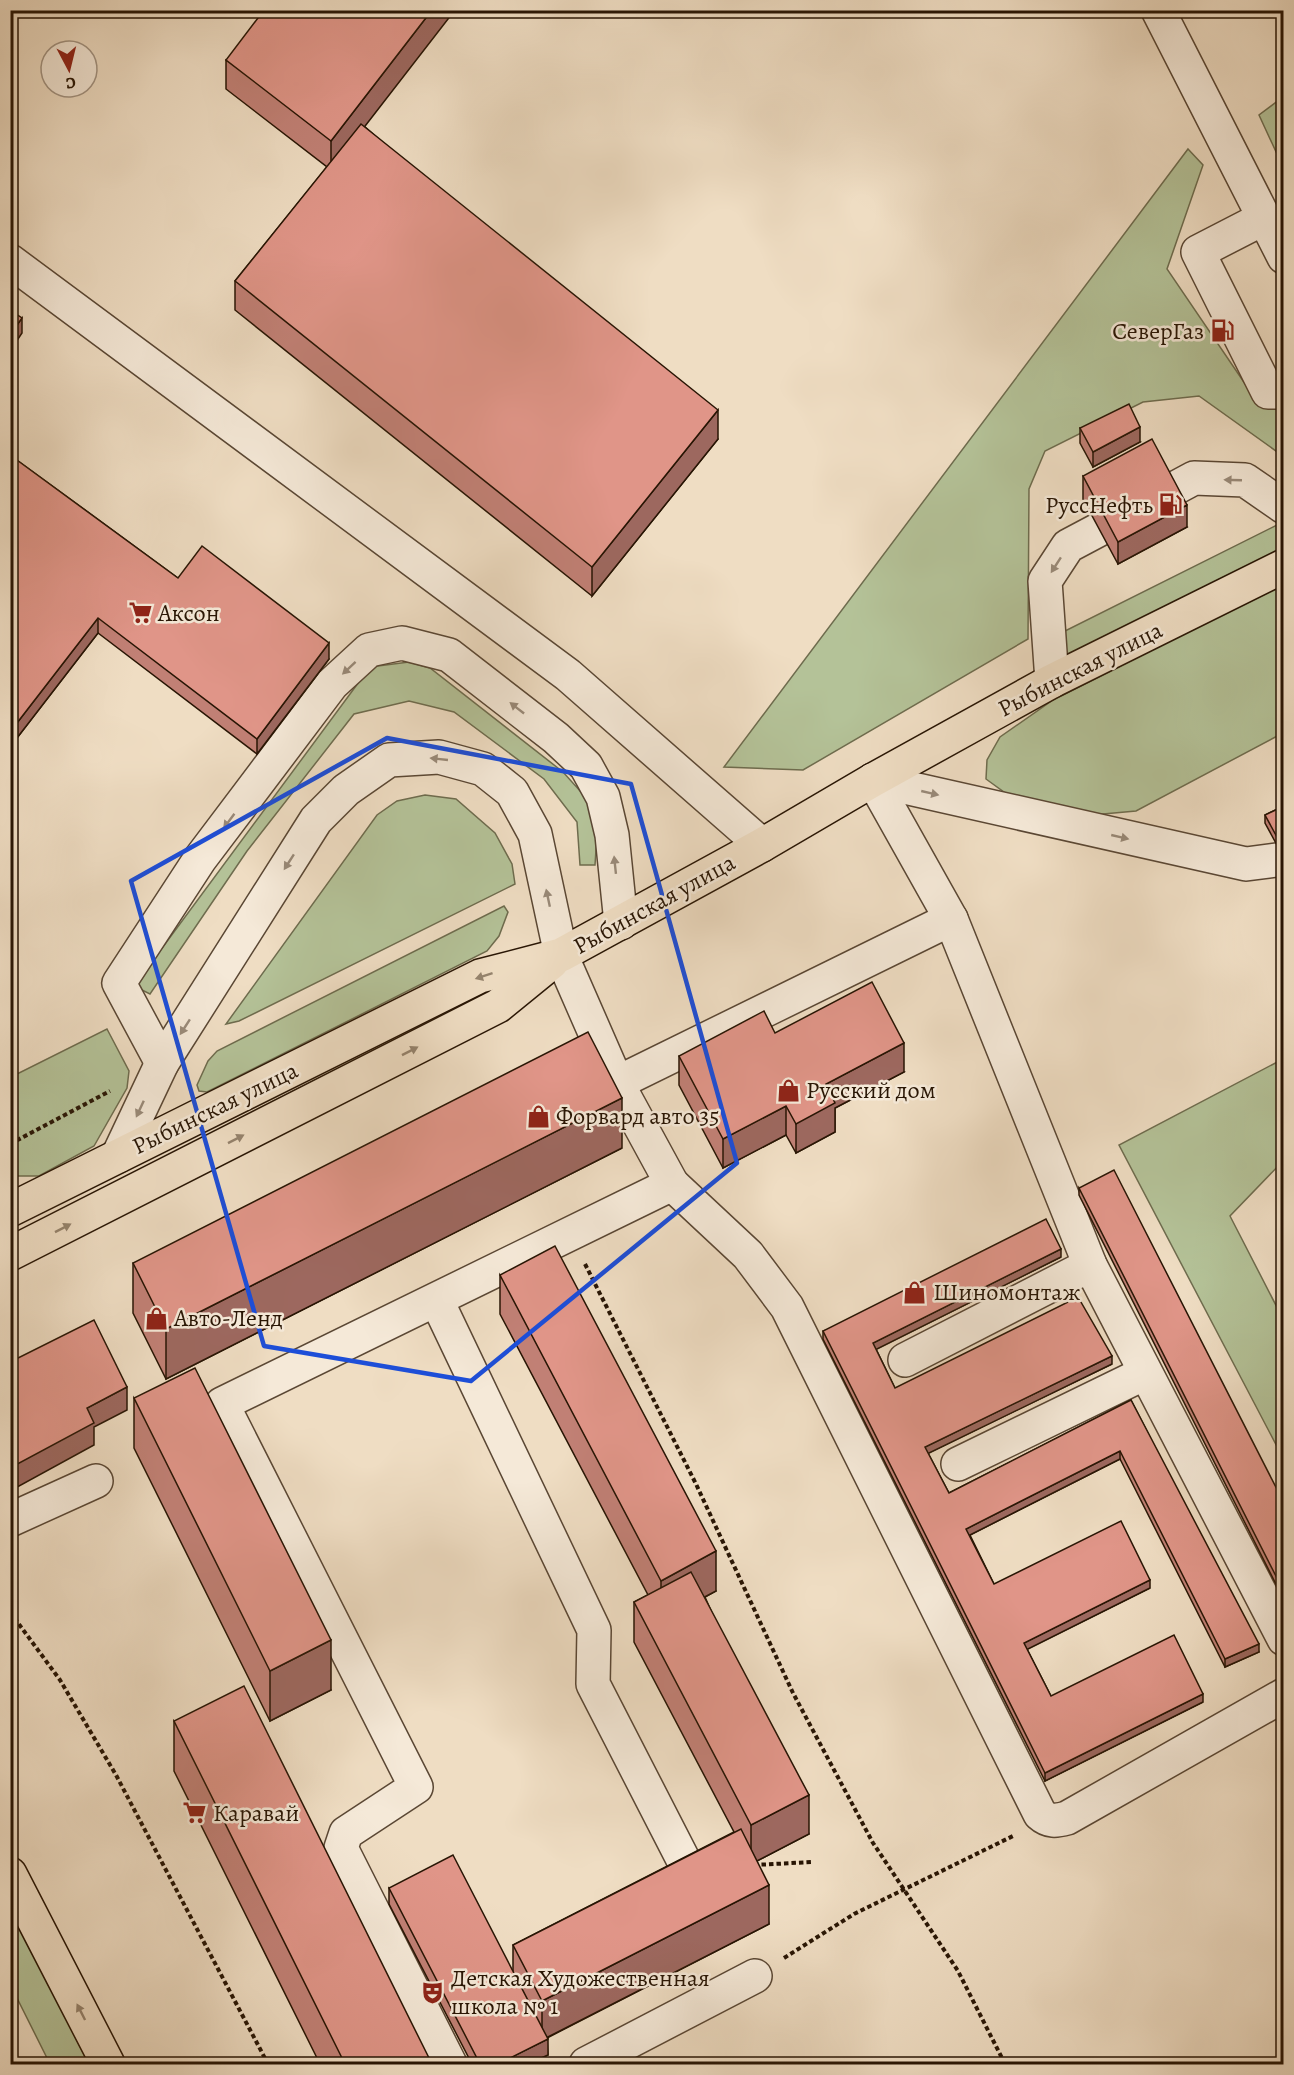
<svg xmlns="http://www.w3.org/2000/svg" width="1294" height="2075" viewBox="0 0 1294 2075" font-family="Alegreya,serif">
  <rect width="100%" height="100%" fill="#efddc3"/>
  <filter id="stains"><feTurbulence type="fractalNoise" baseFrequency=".00333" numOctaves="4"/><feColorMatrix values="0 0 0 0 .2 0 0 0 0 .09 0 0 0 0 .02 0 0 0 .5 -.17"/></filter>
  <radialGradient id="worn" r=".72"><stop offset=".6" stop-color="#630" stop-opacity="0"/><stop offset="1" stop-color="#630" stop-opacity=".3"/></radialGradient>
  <g fill="#b4c298" stroke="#6e6c4e" stroke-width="1.5">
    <polygon points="1283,97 1283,167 1259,115"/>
    <polygon points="1188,149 1203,165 1167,269 1254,397 1283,399 1283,456 1199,396 1143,402 1045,451 1029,489 1028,639 803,770 724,767"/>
    <polygon points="1283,522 1283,551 1057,662 1055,636"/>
    <polygon points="1283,583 1283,733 1136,811 1092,815 1019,803 986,779 987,760 1000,737 1053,700"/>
    <polygon points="409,662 430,668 563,772 591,803 597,834 595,865 580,865 577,822 544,779 454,712 409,701 354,714 247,851 150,994 134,986 370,667"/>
    <polygon points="425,795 456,799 495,833 512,864 515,884 239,1021 226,1024 377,815 397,801"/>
    <polygon points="504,906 508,912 499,936 487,951 207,1092 199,1091 197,1085 208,1061 217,1051"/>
    <polygon points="107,1029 129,1071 127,1088 94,1146 39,1176 11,1176 11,1077"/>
    <polygon points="1283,1059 1283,1161 1230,1216 1283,1319 1283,1458 1119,1145"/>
    <polygon points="10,1908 89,2064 50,2064 11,1986"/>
  </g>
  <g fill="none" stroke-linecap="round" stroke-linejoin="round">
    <defs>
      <g id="minor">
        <polyline points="1158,10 1284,257"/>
        <polyline points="1264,218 1198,252 1268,392 1284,392"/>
        <polyline points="10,261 568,675 762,845"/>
        <polyline points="1168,492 1194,478 1245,480 1284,507"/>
        <polyline points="1052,681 1045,581 1068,546 1100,529"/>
        <polyline points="873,780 951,919 1090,1265 1284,1639"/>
        <polyline points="873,780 1246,864 1284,859"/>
        <polyline points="162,1063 119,983 200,859 332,684 369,650 402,643 449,655 556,738 586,766 603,797 612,835 621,923"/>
        <polyline points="617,1083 951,919"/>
        <polyline points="118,1156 162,1063 316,820 346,790 389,760 439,757 483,769 512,792 535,834 561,955 617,1083 672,1184 222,1404 416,1787 346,1833 341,1848 450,2064"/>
        <path d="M672,1184L748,1255L787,1307L1040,1814C1049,1822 1056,1821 1067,1818L1284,1695"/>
        <polyline points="437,1301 594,1630 593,1684 688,1869"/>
        <polyline points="905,1360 1090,1265"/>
        <polyline points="958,1464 1145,1373"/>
        <polyline points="10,1520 96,1481"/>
        <polyline points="586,2064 755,1976"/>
      </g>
      <g id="major">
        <polyline points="10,1210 480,976 561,955 762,845 873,780 1052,681 1284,566"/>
        <polyline points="10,1254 498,1006 552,962"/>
        <polyline points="10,1874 108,2064"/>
      </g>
    </defs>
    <use href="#minor" stroke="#5a4734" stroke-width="36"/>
    <use href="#major" stroke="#281504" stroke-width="36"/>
    <g stroke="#281504" stroke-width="4" stroke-dasharray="4.5 3" stroke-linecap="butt">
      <polyline points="10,1144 110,1091"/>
      <polyline points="585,1264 696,1484 793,1693 873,1843 958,1971 1005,2064"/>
      <polyline points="10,1612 60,1680 116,1775 268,2064"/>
      <polyline points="754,1865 813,1862"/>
      <polyline points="784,1958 854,1914 1015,1835"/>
    </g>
    <use href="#minor" stroke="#f5e9d8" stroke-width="33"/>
    <use href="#major" stroke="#efddc3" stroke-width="33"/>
  </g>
  <g fill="#c18075" stroke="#281504" stroke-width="1.5">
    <polygon points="226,60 365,127 718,439 592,596 235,310 235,281 327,167 226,89"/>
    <polygon points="1080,428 1140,442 1093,467 1080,443"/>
    <polygon points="10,455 178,578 329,659 257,754 98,633 10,747"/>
    <polygon points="1083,476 1187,527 1118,564 1083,499"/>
    <polygon points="1284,806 1284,858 1265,823 1265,815"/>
    <polygon points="775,1033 904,1072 835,1108 835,1132 796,1153 786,1135 723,1168 679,1085 679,1056"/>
    <polygon points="622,1148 166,1379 133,1313 133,1263"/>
    <polygon points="1079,1188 1284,1503 1284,1600 1079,1195"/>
    <polygon points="1061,1257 876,1349 895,1388 1112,1364 928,1453 949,1493 1131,1400 1259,1652 1225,1667 1120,1459 970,1535 994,1584 1150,1588 1027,1649 1051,1696 1203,1702 1045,1781 823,1339 823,1331"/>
    <polygon points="500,1275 716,1591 705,1597 809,1834 757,1861 769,1924 547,2038 548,2055 528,2064 472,2064 389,1904 389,1888 513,1972 513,1945 734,1832 634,1642 634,1602 648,1595 500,1314"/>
    <polygon points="134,1398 331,1690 270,1721 134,1448"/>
    <polygon points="174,1721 432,2064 320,2064 174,1771"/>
  </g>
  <g fill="#9d685f" stroke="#281504" stroke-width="1.5">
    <polygon points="432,10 455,10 331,170 331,141"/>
    <polygon points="22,318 22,333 10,351 10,335"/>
    <polygon points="718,410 718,439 592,596 592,567"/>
    <polygon points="1140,427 1140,442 1093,467 1093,452"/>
    <polygon points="1187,505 1187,527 1118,564 1118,542"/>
    <polygon points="98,618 98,633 10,747 10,732"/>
    <polygon points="329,643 329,659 257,754 257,739"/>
    <polygon points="904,1043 904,1072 835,1108 835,1132 796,1153 796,1124 826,1084"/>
    <polygon points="622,1098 622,1148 166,1379 166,1329"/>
    <polygon points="786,1106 786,1135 723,1168 723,1139"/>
    <polygon points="1061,1249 1061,1257 873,1351 873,1343"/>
    <polygon points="1112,1356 1112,1364 925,1455 925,1447"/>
    <polygon points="127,1387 127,1410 94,1427 94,1445 10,1491 10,1468 87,1408"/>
    <polygon points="1120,1451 1120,1459 966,1537 966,1529"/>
    <polygon points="716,1551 716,1591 661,1620 661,1581"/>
    <polygon points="1150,1580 1150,1588 1024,1651 1024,1643"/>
    <polygon points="331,1640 331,1690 270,1721 270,1671"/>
    <polygon points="1259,1644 1259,1652 1225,1667 1225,1659"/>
    <polygon points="1203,1694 1203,1702 1045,1781 1045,1773"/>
    <polygon points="809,1795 809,1834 751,1864 751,1825"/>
    <polygon points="769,1885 769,1924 542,2040 542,2001"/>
    <polygon points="548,2039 548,2055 528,2064 498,2064"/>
  </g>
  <g fill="#e09588" stroke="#281504" stroke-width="1.5">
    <polygon points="264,10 432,10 331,141 226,60"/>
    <polygon points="361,124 718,410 592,567 235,281"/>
    <polygon points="10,310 22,318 10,335"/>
    <polygon points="1129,404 1140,427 1093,452 1080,428"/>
    <polygon points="1152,439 1187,505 1118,542 1083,476"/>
    <polygon points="10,455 178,578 202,546 329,643 257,739 98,618 10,732"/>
    <polygon points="1284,806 1284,850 1265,815"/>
    <polygon points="872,982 904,1043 826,1084 835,1103 796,1124 786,1106 723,1139 679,1056 764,1011 775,1033"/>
    <polygon points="588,1032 622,1098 166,1329 133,1263"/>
    <polygon points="1114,1170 1284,1503 1284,1592 1079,1188"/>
    <polygon points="1046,1219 1061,1249 873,1343 895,1388 1078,1297 1112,1356 925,1447 949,1493 1131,1400 1259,1644 1225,1659 1120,1451 966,1529 994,1584 1121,1521 1150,1580 1024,1643 1051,1696 1174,1635 1203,1694 1045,1773 823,1331"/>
    <polygon points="555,1246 716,1551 661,1581 500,1275"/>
    <polygon points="94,1320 127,1387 87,1408 94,1423 10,1468 10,1362"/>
    <polygon points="195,1368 331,1640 270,1671 134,1398"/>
    <polygon points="691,1572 809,1795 751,1825 634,1602"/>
    <polygon points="244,1686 432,2064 345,2064 174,1721"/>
    <polygon points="741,1829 769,1885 542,2001 513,1945"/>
    <polygon points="453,1855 548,2039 498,2064 480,2064 389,1888"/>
  </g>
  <defs><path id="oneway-solid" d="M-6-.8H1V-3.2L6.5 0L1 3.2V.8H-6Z" transform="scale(1.5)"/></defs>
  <g fill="#998a79">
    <use href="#oneway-solid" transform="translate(1233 480) rotate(-178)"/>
    <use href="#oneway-solid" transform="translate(1056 565) rotate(123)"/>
    <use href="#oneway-solid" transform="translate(349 668) rotate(137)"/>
    <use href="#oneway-solid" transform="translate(517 708) rotate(-142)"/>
    <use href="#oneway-solid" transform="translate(439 759) rotate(-174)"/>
    <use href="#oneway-solid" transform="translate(930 793) rotate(13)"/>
    <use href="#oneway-solid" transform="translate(229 821) rotate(127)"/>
    <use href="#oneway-solid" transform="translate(1120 837) rotate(13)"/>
    <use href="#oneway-solid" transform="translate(289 862) rotate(123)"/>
    <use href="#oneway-solid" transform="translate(615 865) rotate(-96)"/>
    <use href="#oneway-solid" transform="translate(548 898) rotate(-102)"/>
    <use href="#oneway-solid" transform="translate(185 1027) rotate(123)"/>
    <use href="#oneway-solid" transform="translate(140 1109) rotate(115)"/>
  </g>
  <g fill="#95836d">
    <use href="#oneway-solid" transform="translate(484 976) rotate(162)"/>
    <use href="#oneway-solid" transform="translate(410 1051) rotate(-27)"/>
    <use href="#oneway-solid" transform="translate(236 1139) rotate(-27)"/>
    <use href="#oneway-solid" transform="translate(63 1228) rotate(-27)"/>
    <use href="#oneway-solid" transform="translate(81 2012) rotate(-117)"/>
  </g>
  <path fill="none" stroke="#1d4ed8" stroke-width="4.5" stroke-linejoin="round" d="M387,738L631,784L737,1163L471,1381L264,1346L131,881Z"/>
  <defs>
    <symbol id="fuel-bare" viewBox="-9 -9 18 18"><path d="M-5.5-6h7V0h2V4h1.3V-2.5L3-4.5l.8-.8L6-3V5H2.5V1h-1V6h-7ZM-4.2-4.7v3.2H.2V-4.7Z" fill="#8f2418" stroke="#f5e9d8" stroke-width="2.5" paint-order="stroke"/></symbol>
    <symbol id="supermarket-bare" viewBox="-9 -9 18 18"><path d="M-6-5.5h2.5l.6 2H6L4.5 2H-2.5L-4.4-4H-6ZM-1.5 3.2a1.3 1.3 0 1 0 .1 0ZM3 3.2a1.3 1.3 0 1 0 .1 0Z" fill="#8f2418" stroke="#f5e9d8" stroke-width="2.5" paint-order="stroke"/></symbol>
    <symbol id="shop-bare" viewBox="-9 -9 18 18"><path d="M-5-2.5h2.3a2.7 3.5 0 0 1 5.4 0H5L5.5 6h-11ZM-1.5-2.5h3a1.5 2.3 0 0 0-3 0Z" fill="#8f2418" stroke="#f5e9d8" stroke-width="2.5" paint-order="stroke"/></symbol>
    <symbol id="theatre-bare" viewBox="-9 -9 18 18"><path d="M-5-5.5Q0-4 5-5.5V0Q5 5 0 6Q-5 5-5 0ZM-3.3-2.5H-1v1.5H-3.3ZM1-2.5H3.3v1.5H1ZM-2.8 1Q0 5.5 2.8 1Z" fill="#8f2418" stroke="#f5e9d8" stroke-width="2.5" paint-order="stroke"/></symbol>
  </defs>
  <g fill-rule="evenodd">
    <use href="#fuel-bare" x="1206" y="314" width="33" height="33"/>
    <use href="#fuel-bare" x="1154" y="488" width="33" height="33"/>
    <use href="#supermarket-bare" x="124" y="596" width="33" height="33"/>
    <use href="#shop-bare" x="772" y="1074" width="33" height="33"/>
    <use href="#shop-bare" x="522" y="1100" width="33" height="33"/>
    <use href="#shop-bare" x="898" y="1276" width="33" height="33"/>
    <use href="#shop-bare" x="140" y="1302" width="33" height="33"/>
    <use href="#supermarket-bare" x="178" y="1796" width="33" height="33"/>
    <use href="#theatre-bare" x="416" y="1976" width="33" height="33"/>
  </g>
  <g text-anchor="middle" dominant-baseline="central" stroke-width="5" stroke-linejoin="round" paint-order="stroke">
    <g font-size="24" fill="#281504" stroke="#f5e9d8" text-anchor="start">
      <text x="1204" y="331" text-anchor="end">СеверГаз</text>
      <text x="1153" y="505" text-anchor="end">РуссНефть</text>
      <text x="158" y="613">Аксон</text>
      <text x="806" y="1090">Русский дом</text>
      <text x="556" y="1116">Форвард авто 35</text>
      <text x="933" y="1292">Шиномонтаж</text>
      <text x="174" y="1318">Авто-Ленд</text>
      <text x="213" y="1813">Каравай</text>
      <text x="451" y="1978">Детская Художественная<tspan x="451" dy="28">школа № 1</tspan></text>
    </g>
    <g font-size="24" fill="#281504" stroke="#f5e9d8">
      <text transform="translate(1080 669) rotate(-27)">Рыбинская улица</text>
      <text transform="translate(654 904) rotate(-29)">Рыбинская улица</text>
      <text transform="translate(215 1108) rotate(-26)">Рыбинская улица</text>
    </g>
  </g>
  <rect width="1294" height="2075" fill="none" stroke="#efddc3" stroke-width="36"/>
  <rect x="12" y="12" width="1270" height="2051" fill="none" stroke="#281504" stroke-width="3"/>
  <rect x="18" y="18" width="1258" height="2039" fill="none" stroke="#281504" stroke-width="1.5"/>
  <g transform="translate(69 69) rotate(173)"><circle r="28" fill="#f5e9d8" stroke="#a39483" stroke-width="1.5"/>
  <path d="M0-4.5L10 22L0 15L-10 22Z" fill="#8f2418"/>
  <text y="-9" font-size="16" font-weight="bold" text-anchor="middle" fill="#281504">С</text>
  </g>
  <rect width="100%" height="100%" filter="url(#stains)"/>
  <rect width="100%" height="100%" fill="url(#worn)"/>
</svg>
